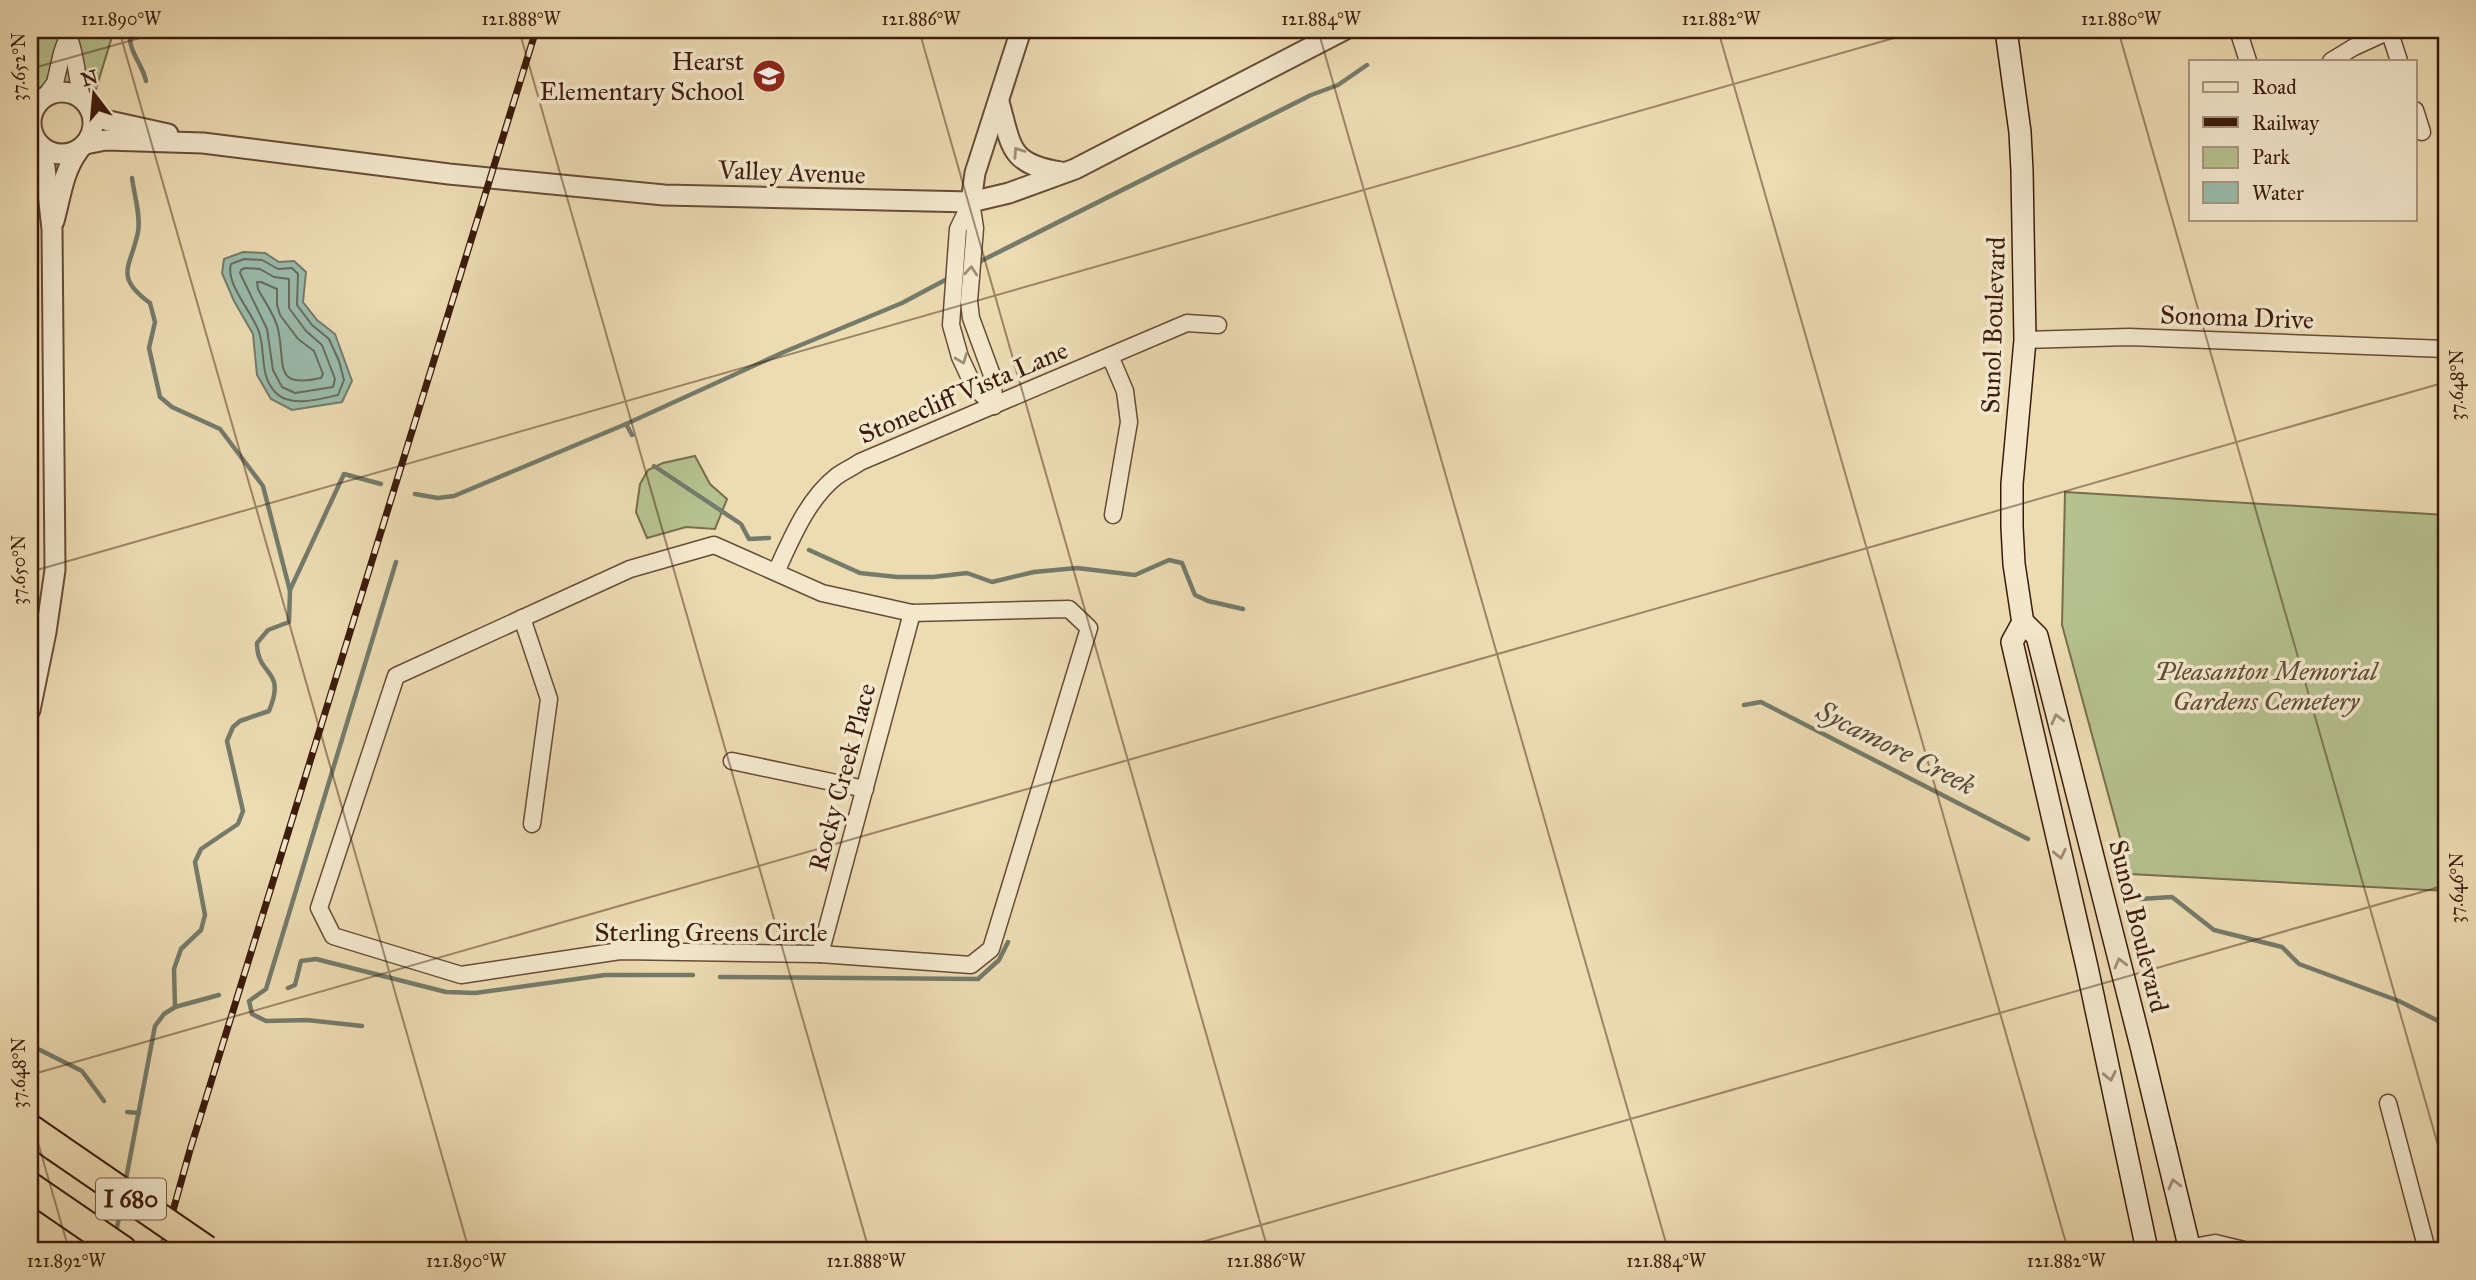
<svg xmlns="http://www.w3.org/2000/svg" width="2476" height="1280" viewBox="0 0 2476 1280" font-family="'IM FELL Great Primer',serif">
  <rect width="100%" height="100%" fill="#eddbb2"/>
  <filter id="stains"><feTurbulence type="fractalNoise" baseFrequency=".00286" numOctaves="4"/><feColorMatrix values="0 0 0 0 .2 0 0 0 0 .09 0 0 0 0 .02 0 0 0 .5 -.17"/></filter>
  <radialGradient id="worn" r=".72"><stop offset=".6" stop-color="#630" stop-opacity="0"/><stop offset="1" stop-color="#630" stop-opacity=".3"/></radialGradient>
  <g fill="#b5c18e" stroke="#786e4d" stroke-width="2">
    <polygon points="30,30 114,30 96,89 30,96"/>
    <polygon points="695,456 710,484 727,499 715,529 686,527 647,538 636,512 640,484 648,470 663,463"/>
    <polygon points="2065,492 2446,515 2446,891 2130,874 2062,625"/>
  </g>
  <polygon fill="#99bbab" stroke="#747b6b" stroke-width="2" points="243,252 265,253 279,262 294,261 306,272 303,302 317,320 335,334 352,381 342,402 292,410 271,399 257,375 253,334 234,301 222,273 224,259"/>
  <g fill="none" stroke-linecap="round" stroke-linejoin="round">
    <g stroke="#6a6b5c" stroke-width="2">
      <path d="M244,259L262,260L278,269L292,268L298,274L297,305L312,325L329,339L339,361L344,380L338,395C320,399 291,408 276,393C259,376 266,353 259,332C253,313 225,284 231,264Z"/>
      <polygon points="245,268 260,269 274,277 289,279 289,308 306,331 322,345 335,379 333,387 295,393 282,387 273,370 267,329 240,273 241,270"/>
      <path d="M257,282H261L277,289V305L280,315L298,339L314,351L323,374L321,378C272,389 286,364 278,329C275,315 264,301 258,289Z"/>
    </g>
    <g stroke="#747b6b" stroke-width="4.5">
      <path d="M131,30C126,50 142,62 146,81"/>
      <polyline points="1416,32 1425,30"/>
      <polyline points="975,264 1311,95 1338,85 1367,65"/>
      <polyline points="626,424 632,435"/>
      <polyline points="654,466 741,524 749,539 769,538"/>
      <polyline points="415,494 438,498 454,496 626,424 784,352 902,303 949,278"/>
      <polyline points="809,550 860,573 897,577 933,577 967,573 992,582 1034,572 1077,568 1135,575 1169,560 1182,563 1195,595 1208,601 1243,609"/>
      <polyline points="290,590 344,474 381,484"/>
      <polyline points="1744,705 1761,702 2028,839"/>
      <polyline points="2124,888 2140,899 2172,897 2214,930 2282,947 2299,964 2399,1001 2446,1025"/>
      <polyline points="720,977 978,979 999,960 1008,942"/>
      <polyline points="288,988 295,985 301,961 316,959 446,992 475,993 605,975 693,975"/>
      <polyline points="175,1007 219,995"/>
      <polyline points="362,1026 307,1020 266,1021 252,1014 249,1001 266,989 396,562"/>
      <polyline points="30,1045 82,1071 104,1101"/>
      <polyline points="127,1112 139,1113"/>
      <path d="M125,1184L155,1026L164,1014L175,1007L174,969L181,949L201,930L205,915L195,862L201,849L238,824L243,811L227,741L233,727L240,721L269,711C287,667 257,678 257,643L268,630L289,622L290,591L263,486L220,429L172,407L160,397L149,348L155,322L150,303C113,276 131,267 138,232C141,216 134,194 132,178"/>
      <polyline points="116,1232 122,1203"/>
    </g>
    <defs>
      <g id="minor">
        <polyline points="2238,30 2248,61"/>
        <polyline points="2389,30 2399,61"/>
        <path d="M69,38C77,58 76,79 83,100"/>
        <polyline points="2331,61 2354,47 2389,31"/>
        <polyline points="44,98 55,83 62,53 70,30"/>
        <polyline points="2415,110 2422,132"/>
        <polyline points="971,202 958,229 951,325 960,357 974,387 994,406"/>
        <polyline points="971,202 975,228 969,301 971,318 993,378 994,406"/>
        <polyline points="2025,340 2129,337 2446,349"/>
        <polyline points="1110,356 1125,391 1129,422 1113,515"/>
        <polygon points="714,545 822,593 912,613 1069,609 1089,628 991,949 971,965 820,954 620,951 461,975 333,936 319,908 396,676 630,569"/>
        <path d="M776,572C791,540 807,499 837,476C844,471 853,467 860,462L1187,323L1218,325"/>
        <polyline points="522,618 549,699 532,824"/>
        <polyline points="732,761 865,789"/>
        <polyline points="820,954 912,613"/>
        <polyline points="2388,1103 2427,1250"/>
        <polyline points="2176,1250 2215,1243 2244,1250"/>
      </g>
      <g id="tertiary">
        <circle cx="62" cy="123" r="31"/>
        <path d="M999,102C1012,148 1009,164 1061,172"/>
        <polyline points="90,109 100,118 109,121 168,134"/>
        <polyline points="85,144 106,140 203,143 449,174 664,195 971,202 1009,193 1075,169 1344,30"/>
        <polyline points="971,202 975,173 1021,30"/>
        <path d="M54,221C61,196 63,171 79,150"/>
        <polyline points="30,710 46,632 55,570 52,229 45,167 38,144"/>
      </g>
      <g id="secondary">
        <polyline points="2006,30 2020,132 2022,171 2025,340 2012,484 2012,527 2014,564 2022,617 2023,622 2037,636 2141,1046 2190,1250"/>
        <polyline points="2023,622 2012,642 2087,967 2147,1250"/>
      </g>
      <g id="motorway">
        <polyline points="30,1129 56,1147"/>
        <polyline points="30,1187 122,1250"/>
      </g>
    </defs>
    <use href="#minor" stroke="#684b36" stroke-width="19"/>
    <use href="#tertiary" stroke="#684b36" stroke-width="23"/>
    <use href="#secondary" stroke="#3c1b0c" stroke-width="24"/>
    <use href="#motorway" stroke="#3c1b0c" stroke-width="32"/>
    <use href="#minor" stroke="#f3e8cd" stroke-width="16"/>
    <use href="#tertiary" stroke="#f3e8cd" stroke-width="19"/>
    <use href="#secondary" stroke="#f3e8cd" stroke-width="21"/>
    <use href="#motorway" stroke="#eddbb2" stroke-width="28"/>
    <defs>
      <polyline id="rail" points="162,1250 190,1150 536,30"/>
    </defs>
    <use href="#rail" stroke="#3c1b0c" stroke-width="7"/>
    <use href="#rail" stroke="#f3e8cd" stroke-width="4.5" stroke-dasharray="13" stroke-linecap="butt"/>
    <defs>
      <polyline id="motorway-bridge" points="56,1147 206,1250"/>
    </defs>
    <use href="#motorway-bridge" stroke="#3c1b0c" stroke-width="32" stroke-linecap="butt"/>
    <use href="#motorway-bridge" stroke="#eddbb2" stroke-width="28"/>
  </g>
  <defs><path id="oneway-chevron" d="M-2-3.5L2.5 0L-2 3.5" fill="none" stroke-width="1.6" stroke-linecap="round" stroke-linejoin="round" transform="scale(1.75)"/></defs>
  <g stroke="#a18c76">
    <use href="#oneway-chevron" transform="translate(1018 152) rotate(-124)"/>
    <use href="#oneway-chevron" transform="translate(971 271) rotate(-85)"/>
    <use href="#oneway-chevron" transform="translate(962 359) rotate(69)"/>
    <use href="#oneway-chevron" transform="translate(2057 719) rotate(-104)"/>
    <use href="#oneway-chevron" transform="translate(2060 854) rotate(78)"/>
    <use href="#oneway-chevron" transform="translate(2120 963) rotate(-105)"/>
    <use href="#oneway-chevron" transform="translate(2110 1076) rotate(78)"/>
    <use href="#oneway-chevron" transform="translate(2174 1184) rotate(-104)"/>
  </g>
  <path fill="none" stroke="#3c1b0c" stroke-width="2" stroke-opacity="0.45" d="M119,30L469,1250M519,30L869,1250M919,30L1268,1250M1318,30L1668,1250M1718,30L2068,1250M2118,30L2446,1173M30,69L168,30M30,572L1922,30M30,1075L2446,382M30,1115L69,1250M1174,1250L2446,885"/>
  <defs>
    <symbol id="school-disc" viewBox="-11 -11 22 22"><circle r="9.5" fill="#8f2418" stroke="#f3e8cd"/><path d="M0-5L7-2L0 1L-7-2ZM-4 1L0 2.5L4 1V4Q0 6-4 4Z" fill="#fff"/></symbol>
  </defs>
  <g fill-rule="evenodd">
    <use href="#school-disc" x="750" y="57" width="38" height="38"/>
  </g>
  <g text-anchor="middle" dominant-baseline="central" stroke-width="7" stroke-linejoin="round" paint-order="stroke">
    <rect fill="#f3e8cd" stroke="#735846" stroke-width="2" x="96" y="1178.5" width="70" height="41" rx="5"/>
    <g font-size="24" font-weight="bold" fill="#3c1b0c">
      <text x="131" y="1199">I 680</text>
    </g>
    <g font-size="26" fill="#3c1b0c" stroke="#f3e8cd" text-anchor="end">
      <text x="744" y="61">Hearst<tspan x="744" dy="30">Elementary School</tspan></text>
    </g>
    <g font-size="26" fill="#3c1b0c" stroke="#f3e8cd">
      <text transform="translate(792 172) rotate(2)">Valley Avenue</text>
      <text transform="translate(2237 317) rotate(2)">Sonoma Drive</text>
      <text transform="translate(1993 325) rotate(-88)">Sunol Boulevard</text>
      <text transform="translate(963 392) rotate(-23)">Stonecliff Vista Lane</text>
      <text transform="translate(842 777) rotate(-75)">Rocky Creek Place</text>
      <text transform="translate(2139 926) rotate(76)">Sunol Boulevard</text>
      <text x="711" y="932">Sterling Greens Circle</text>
    </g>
    <g font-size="26" font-style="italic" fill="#604d33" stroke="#f3e8cd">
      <text x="2266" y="671">Pleasanton Memorial<tspan x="2266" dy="30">Gardens Cemetery</tspan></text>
    </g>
    <g font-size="28" font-style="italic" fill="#584b3c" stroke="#f3e8cd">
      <text transform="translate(1896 748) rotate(27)">Sycamore Creek</text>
    </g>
  </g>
  <rect width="2476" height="1280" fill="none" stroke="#eddbb2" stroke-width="77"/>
  <rect x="2189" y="60" width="228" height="161" fill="#f3e8cd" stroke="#aa9680" stroke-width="2"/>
  <rect x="2203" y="82" width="35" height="10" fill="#f3e8cd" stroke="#aa9680" stroke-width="2"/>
  <text x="2252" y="94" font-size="21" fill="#3c1b0c">Road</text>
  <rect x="2203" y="117" width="35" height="10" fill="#3c1b0c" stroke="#aa9680" stroke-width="2"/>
  <text x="2252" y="130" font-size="21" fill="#3c1b0c">Railway</text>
  <rect x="2203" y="147" width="35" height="21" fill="#b5c18e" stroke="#aa9680" stroke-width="2"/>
  <text x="2252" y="164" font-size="21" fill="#3c1b0c">Park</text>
  <rect x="2203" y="182" width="35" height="21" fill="#99bbab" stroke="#aa9680" stroke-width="2"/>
  <text x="2252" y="200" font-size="21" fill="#3c1b0c">Water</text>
  <g transform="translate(94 94) rotate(344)" stroke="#f3e8cd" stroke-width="5" paint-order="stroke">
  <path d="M0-5L12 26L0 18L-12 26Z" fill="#3c1b0c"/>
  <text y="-10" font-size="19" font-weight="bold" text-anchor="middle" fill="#3c1b0c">N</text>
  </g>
  <rect x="38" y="38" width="2400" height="1204" fill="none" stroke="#3c1b0c" stroke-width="2.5"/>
  <g font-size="18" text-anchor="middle" fill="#3c1b0c">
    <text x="121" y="25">121.890°W</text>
    <text x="521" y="25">121.888°W</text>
    <text x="921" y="25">121.886°W</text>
    <text x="1321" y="25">121.884°W</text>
    <text x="1721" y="25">121.882°W</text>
    <text x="2121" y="25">121.880°W</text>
    <text transform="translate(19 67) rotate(-90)" y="6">37.652°N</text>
    <text transform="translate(2457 385) rotate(-90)" y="6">37.648°N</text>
    <text transform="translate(19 570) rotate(-90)" y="6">37.650°N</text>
    <text transform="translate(2457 888) rotate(-90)" y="6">37.646°N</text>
    <text transform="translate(19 1073) rotate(-90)" y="6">37.648°N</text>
    <text x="66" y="1267">121.892°W</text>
    <text x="466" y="1267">121.890°W</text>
    <text x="866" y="1267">121.888°W</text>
    <text x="1266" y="1267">121.886°W</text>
    <text x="1666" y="1267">121.884°W</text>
    <text x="2066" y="1267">121.882°W</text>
  </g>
  <rect width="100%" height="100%" filter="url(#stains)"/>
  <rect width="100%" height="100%" fill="url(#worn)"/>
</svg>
